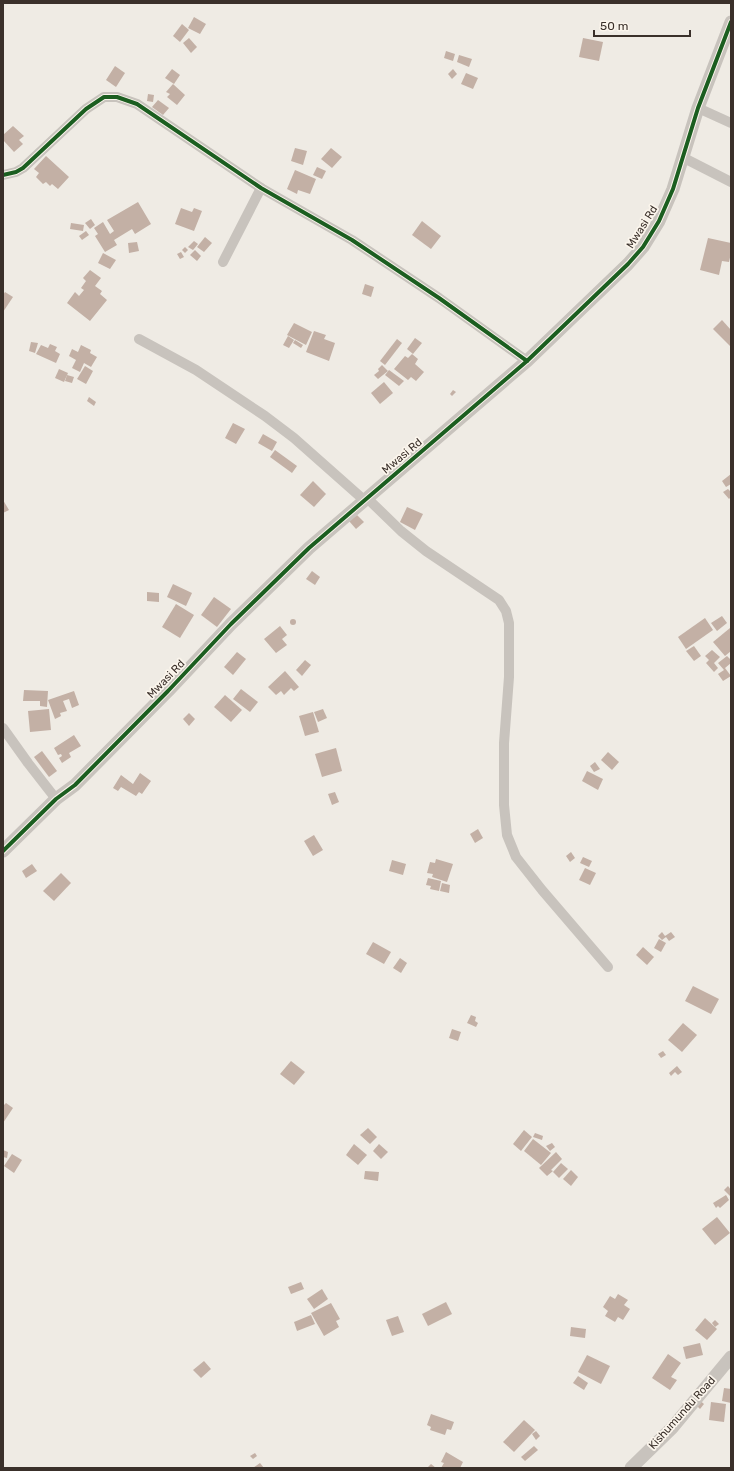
<svg xmlns="http://www.w3.org/2000/svg" width="734" height="1471" viewBox="0 0 734 1471" font-family="Rubik,sans-serif">
  <rect width="100%" height="100%" fill="#efebe4"/>
  <g fill="#c3b0a5">
    <polygon points="194,17 206,24 200,34 188,28"/>
    <polygon points="182,24 189,30 180,42 173,36"/>
    <polygon points="189,38 197,47 191,53 183,43"/>
    <polygon points="583,38 603,42 599,61 579,57"/>
    <polygon points="446,51 455,54 453,61 444,58"/>
    <polygon points="459,55 472,59 469,67 457,62"/>
    <polygon points="115,66 125,73 116,87 106,80"/>
    <polygon points="172,69 180,75 174,84 165,78"/>
    <polygon points="453,69 457,74 452,79 448,74"/>
    <polygon points="466,73 478,78 473,89 461,84"/>
    <polygon points="173,84 185,95 177,105 167,97 170,94 166,92"/>
    <polygon points="148,94 154,95 153,102 147,101"/>
    <polygon points="158,100 169,108 163,115 152,107"/>
    <polygon points="13,126 24,136 19,140 23,144 14,152 3,140 3,135"/>
    <polygon points="295,148 307,151 303,165 291,161"/>
    <polygon points="331,148 342,157 332,168 321,159"/>
    <polygon points="46,156 69,177 58,189 52,184 50,186 46,182 43,184 36,177 39,173 34,169"/>
    <polygon points="317,167 326,171 322,179 313,175"/>
    <polygon points="295,170 316,179 310,194 298,190 297,194 287,189"/>
    <polygon points="138,202 151,224 135,234 132,229 114,240 117,245 105,252 95,236 98,234 94,228 103,222 110,234 114,231 107,220"/>
    <polygon points="181,208 192,212 194,208 202,211 194,231 175,224"/>
    <polygon points="91,219 95,225 90,229 85,223"/>
    <polygon points="422,221 441,236 431,249 412,235"/>
    <polygon points="71,223 84,225 83,231 70,229"/>
    <polygon points="86,231 89,235 82,240 79,236"/>
    <polygon points="205,237 212,243 204,252 197,247"/>
    <polygon points="708,238 731,243 731,253 729,262 722,261 719,275 700,270"/>
    <polygon points="194,241 198,244 193,250 188,247"/>
    <polygon points="137,242 139,251 129,253 128,243"/>
    <polygon points="185,247 188,250 185,253 182,250"/>
    <polygon points="195,250 201,256 197,261 190,255"/>
    <polygon points="181,252 184,257 180,259 177,254"/>
    <polygon points="103,253 116,260 110,269 98,263"/>
    <polygon points="90,270 101,278 95,286 102,291 100,294 107,300 90,321 67,303 75,292 79,296 84,290 81,288 86,281 83,278"/>
    <polygon points="365,284 374,287 371,297 362,294"/>
    <polygon points="5,292 13,297 3,312 3,295"/>
    <polygon points="722,320 731,330 731,347 713,329"/>
    <polygon points="294,323 312,332 306,345 287,335"/>
    <polygon points="314,331 326,335 324,339 335,343 329,361 306,352"/>
    <polygon points="288,336 294,340 289,348 283,345"/>
    <polygon points="415,338 422,343 413,354 407,349"/>
    <polygon points="397,339 402,343 385,365 380,361"/>
    <polygon points="295,340 303,345 301,348 293,343"/>
    <polygon points="31,342 38,343 35,353 29,351"/>
    <polygon points="50,344 57,347 55,351 60,354 56,363 36,354 41,345 48,348"/>
    <polygon points="81,345 91,350 90,353 97,357 91,367 84,363 80,372 72,368 76,360 69,356 72,349 78,352"/>
    <polygon points="412,354 418,359 415,364 424,372 416,381 411,377 408,380 394,369 405,356 408,358"/>
    <polygon points="382,365 388,371 378,379 374,375 379,371 378,369"/>
    <polygon points="85,366 93,371 86,384 77,379"/>
    <polygon points="59,369 68,373 64,382 55,378"/>
    <polygon points="389,370 404,381 399,386 385,375"/>
    <polygon points="67,375 74,377 72,383 65,381"/>
    <polygon points="384,382 393,393 380,404 371,393"/>
    <polygon points="453,390 456,392 452,396 450,394"/>
    <polygon points="89,397 96,402 94,406 87,401"/>
    <polygon points="233,423 245,429 236,444 225,438"/>
    <polygon points="263,434 277,442 272,451 258,443"/>
    <polygon points="275,450 297,466 292,473 270,457"/>
    <polygon points="731,474 731,484 726,487 722,481"/>
    <polygon points="313,481 326,494 314,507 300,495"/>
    <polygon points="728,489 731,492 731,497 729,499 723,492"/>
    <polygon points="3,500 9,510 3,513"/>
    <polygon points="407,507 423,514 415,530 400,522"/>
    <polygon points="357,515 364,522 356,529 349,521"/>
    <polygon points="312,571 320,577 315,585 306,579"/>
    <polygon points="173,584 192,593 186,606 167,597"/>
    <polygon points="147,592 159,593 159,602 147,601"/>
    <polygon points="214,597 231,609 217,627 201,615"/>
    <polygon points="176,604 194,615 180,638 162,627"/>
    <polygon points="722,616 727,623 717,631 711,623"/>
    <polygon points="705,618 713,630 686,649 678,637"/>
    <circle cx="293" cy="622" r="3"/>
    <polygon points="280,626 287,635 282,639 287,645 276,653 264,639"/>
    <polygon points="730,628 731,630 731,651 725,656 713,642"/>
    <polygon points="694,646 701,656 694,661 686,651"/>
    <polygon points="712,650 720,657 714,663 718,668 714,672 706,663 709,660 705,656"/>
    <polygon points="237,652 246,659 233,675 224,667"/>
    <polygon points="727,656 731,660 731,663 725,668 731,676 723,681 718,674 724,670 718,663"/>
    <polygon points="305,660 311,665 302,676 296,670"/>
    <polygon points="285,671 299,687 294,691 291,688 284,695 281,691 276,695 268,687"/>
    <polygon points="241,689 258,702 250,712 233,699"/>
    <polygon points="24,690 48,691 47,707 40,706 40,701 23,701"/>
    <polygon points="74,691 79,705 72,708 69,699 63,701 67,711 60,713 61,716 55,719 48,700"/>
    <polygon points="225,695 242,710 231,722 214,707"/>
    <polygon points="49,709 51,730 30,732 28,711"/>
    <polygon points="323,709 327,718 318,722 314,712"/>
    <polygon points="313,712 319,732 305,736 299,716"/>
    <polygon points="189,713 195,719 189,726 183,719"/>
    <polygon points="74,735 81,746 69,753 71,757 62,763 59,758 62,756 61,754 58,755 54,748"/>
    <polygon points="336,748 342,771 322,777 315,754"/>
    <polygon points="42,751 57,771 49,777 34,757"/>
    <polygon points="608,752 619,762 612,770 601,760"/>
    <polygon points="595,762 600,769 594,772 590,766"/>
    <polygon points="587,771 603,779 598,790 582,781"/>
    <polygon points="140,773 151,781 142,794 139,792 136,796 121,787 118,791 113,788 121,775 133,784"/>
    <polygon points="335,792 339,802 332,805 328,794"/>
    <polygon points="478,829 483,838 475,843 470,834"/>
    <polygon points="314,835 323,850 313,856 304,841"/>
    <polygon points="571,852 575,858 570,862 566,856"/>
    <polygon points="583,857 592,861 589,867 580,863"/>
    <polygon points="436,859 453,864 447,882 432,877 433,874 427,873 430,862 435,863"/>
    <polygon points="392,860 406,864 403,875 389,871"/>
    <polygon points="32,864 37,871 26,878 22,871"/>
    <polygon points="585,868 596,873 590,885 579,880"/>
    <polygon points="61,873 71,883 54,901 43,891"/>
    <polygon points="428,878 441,881 439,891 430,889 431,886 426,885"/>
    <polygon points="442,883 450,885 449,893 440,891"/>
    <polygon points="662,932 665,936 671,932 675,937 669,941 666,937 662,940 658,936"/>
    <polygon points="659,939 666,943 661,952 654,948"/>
    <polygon points="373,942 391,952 384,964 366,954"/>
    <polygon points="643,947 654,957 647,965 636,955"/>
    <polygon points="400,958 407,963 401,973 393,968"/>
    <polygon points="693,986 719,999 711,1014 685,1001"/>
    <polygon points="471,1015 476,1017 475,1021 478,1023 476,1027 467,1023"/>
    <polygon points="683,1023 697,1035 682,1052 668,1040"/>
    <polygon points="452,1029 461,1032 458,1041 449,1038"/>
    <polygon points="663,1051 666,1055 661,1058 658,1054"/>
    <polygon points="291,1061 305,1072 294,1085 280,1074"/>
    <polygon points="677,1066 682,1072 678,1075 675,1072 671,1076 669,1073"/>
    <polygon points="6,1103 13,1108 3,1123 3,1106"/>
    <polygon points="368,1128 377,1137 370,1144 360,1135"/>
    <polygon points="524,1130 532,1137 521,1151 513,1144"/>
    <polygon points="535,1133 543,1136 542,1140 533,1137"/>
    <polygon points="533,1139 551,1153 541,1165 524,1151"/>
    <polygon points="552,1143 555,1147 550,1151 546,1146"/>
    <polygon points="354,1144 367,1155 358,1165 346,1155"/>
    <polygon points="379,1144 388,1152 381,1159 373,1151"/>
    <polygon points="3,1150 8,1152 7,1158 3,1157"/>
    <polygon points="556,1152 562,1159 551,1170 553,1171 547,1176 539,1168"/>
    <polygon points="12,1154 22,1160 14,1173 4,1166"/>
    <polygon points="561,1163 568,1169 559,1178 553,1172"/>
    <polygon points="571,1170 578,1177 571,1186 563,1179"/>
    <polygon points="365,1171 379,1172 378,1181 364,1179"/>
    <polygon points="728,1186 731,1190 730,1196 724,1190"/>
    <polygon points="726,1195 729,1200 720,1208 718,1206 716,1208 713,1203"/>
    <polygon points="717,1217 730,1233 715,1245 702,1229"/>
    <polygon points="301,1282 304,1289 291,1294 288,1287"/>
    <polygon points="322,1289 328,1299 314,1309 307,1299"/>
    <polygon points="618,1294 628,1300 624,1305 630,1309 623,1320 618,1317 615,1322 605,1316 608,1311 603,1307 610,1296 615,1299"/>
    <polygon points="446,1302 452,1314 428,1326 422,1314"/>
    <polygon points="331,1303 340,1319 336,1321 339,1327 324,1336 311,1313"/>
    <polygon points="311,1315 315,1324 297,1331 294,1322"/>
    <polygon points="398,1316 404,1332 392,1336 386,1320"/>
    <polygon points="705,1318 717,1329 707,1340 695,1330"/>
    <polygon points="715,1320 719,1324 715,1327 712,1323"/>
    <polygon points="571,1327 586,1329 585,1338 570,1336"/>
    <polygon points="700,1343 703,1355 686,1359 683,1347"/>
    <polygon points="668,1354 681,1363 671,1377 677,1380 670,1390 652,1378"/>
    <polygon points="587,1355 610,1366 601,1384 578,1372"/>
    <polygon points="204,1361 211,1369 201,1378 193,1370"/>
    <polygon points="578,1376 588,1383 584,1390 573,1383"/>
    <polygon points="724,1388 731,1389 731,1403 722,1401"/>
    <polygon points="698,1399 704,1404 700,1409 695,1404"/>
    <polygon points="711,1402 726,1404 724,1422 709,1420"/>
    <polygon points="431,1414 454,1422 451,1430 447,1429 445,1435 430,1430 431,1427 427,1425"/>
    <polygon points="524,1420 535,1430 514,1452 503,1442"/>
    <polygon points="536,1431 540,1436 536,1440 532,1434"/>
    <polygon points="534,1446 538,1450 525,1461 521,1457"/>
    <polygon points="446,1452 463,1462 460,1468 441,1468 444,1463 441,1462"/>
    <polygon points="255,1453 257,1456 253,1459 250,1456"/>
    <polygon points="260,1463 264,1468 253,1468"/>
    <polygon points="431,1464 436,1468 427,1468"/>
  </g>
  <g fill="none" stroke-linecap="round" stroke-linejoin="round">
    <g stroke="#c8c3bd" stroke-width="10">
      <polyline points="698,108 731,123"/>
      <polyline points="682,157 731,182"/>
      <polyline points="3,175 16,172 23,168 86,109 104,97 117,97 137,104 261,188 352,240 439,298 527,361"/>
      <polyline points="223,262 261,188"/>
      <polyline points="139,339 196,370 265,416 294,438 364,500"/>
      <polyline points="367,498 401,531 426,551 499,600 506,611 509,623 509,677 504,743 504,805 507,835 516,857 542,890 608,967"/>
      <polyline points="3,728 28,763 56,799"/>
    </g>
    <g stroke="#c8c3bd" stroke-width="13">
      <polyline points="3,851 56,799 75,785 168,691 231,624 309,548 527,361 628,264 643,247 659,221 673,189 698,108 731,22"/>
      <polyline points="631,1468 672,1428 731,1357"/>
    </g>
    <defs>
      <g id="cycleway">
        <polyline points="3,175 16,172 23,168 86,109 104,97 117,97 137,104 261,188 352,240 439,298 527,361"/>
        <polyline points="3,851 56,799 75,785 168,691 231,624 309,548 527,361 628,264 643,247 659,221 673,189 698,108 731,22"/>
      </g>
    </defs>
    <use href="#cycleway" stroke="#fbf5ec" stroke-width="6"/>
    <use href="#cycleway" stroke="#1b5e20" stroke-width="4"/>
  </g>
  <g text-anchor="middle" dominant-baseline="central" stroke-width="3.5" stroke-linejoin="round" paint-order="stroke">
    <g font-size="11" fill="#3a302a" stroke="#fbf5ec">
      <text transform="translate(642 227) rotate(-58)">Mwasi Rd</text>
      <text transform="translate(402 456) rotate(-40)">Mwasi Rd</text>
      <text transform="translate(166 679) rotate(-46)">Mwasi Rd</text>
      <text transform="translate(682 1413) rotate(-48)">Kishumundu Road</text>
    </g>
  </g>
  <rect width="734" height="1471" fill="none" stroke="#3a302a" stroke-width="8"/>
  <path d="M594 30v6h96v-6" fill="none" stroke="#3a302a" stroke-width="2"/>
  <text x="600" y="30" font-size="12" fill="#3a302a" stroke="#fbf5ec" stroke-width="3" paint-order="stroke">50 m</text>
</svg>
